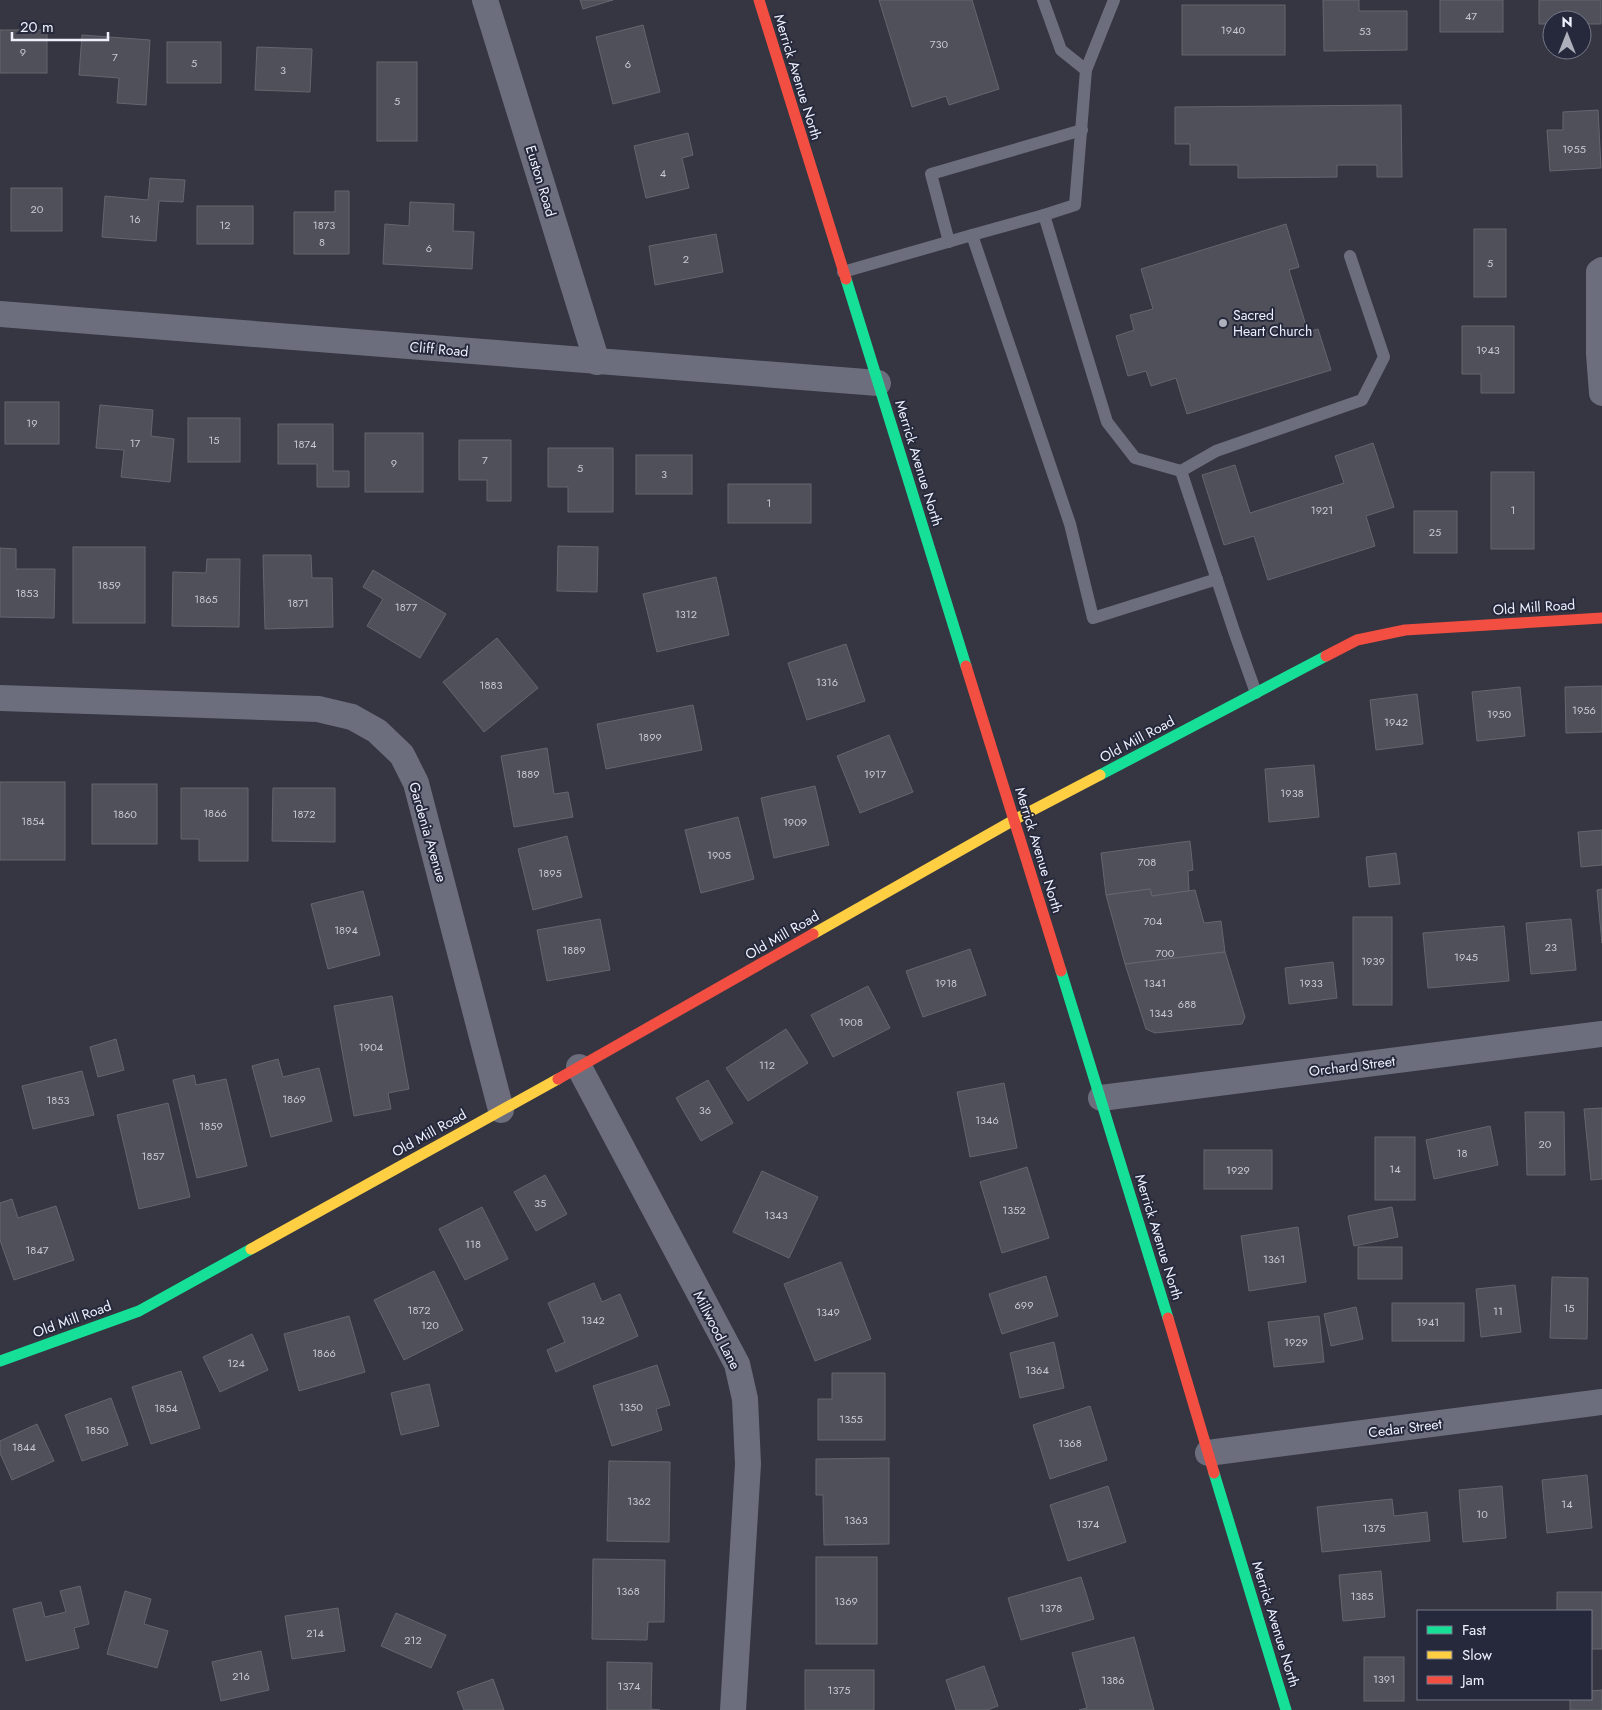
<svg xmlns="http://www.w3.org/2000/svg" width="1602" height="1710" viewBox="0 0 1602 1710" font-family="Jost,sans-serif">
  <rect width="100%" height="100%" fill="#353641"/>
  <g fill="#4f5059" stroke="#64666f">
    <polygon points="580,0 613,0 583,9"/>
    <polygon points="879,0 972,0 999,89 949,105 946,96 912,107"/>
    <polygon points="1323,0 1359,0 1359,11 1407,11 1407,50 1324,51"/>
    <rect x="1440" y="0" width="63" height="32"/>
    <polygon points="1539,0 1601,0 1601,24 1582,24 1582,20 1552,20 1552,24 1539,24"/>
    <rect x="1182" y="5" width="103" height="50"/>
    <polygon points="643,25 660,92 613,104 596,37"/>
    <rect x="0" y="30" width="47" height="43"/>
    <polygon points="82,35 150,40 146,105 117,103 119,78 79,75"/>
    <rect x="167" y="42" width="54" height="41"/>
    <polygon points="257,47 312,49 310,92 255,90"/>
    <rect x="377" y="62" width="40" height="79"/>
    <polygon points="1401,105 1402,177 1377,177 1377,165 1337,165 1337,177 1238,178 1238,165 1190,165 1190,144 1175,144 1175,107"/>
    <polygon points="1598,110 1601,168 1550,171 1547,130 1563,130 1563,112"/>
    <polygon points="688,133 693,155 682,158 689,188 646,198 634,146"/>
    <polygon points="150,178 185,180 183,202 159,201 156,241 102,237 105,196 148,200"/>
    <rect x="11" y="188" width="51" height="43"/>
    <polygon points="335,191 349,191 349,254 294,254 294,212 335,212"/>
    <polygon points="410,202 454,204 453,231 474,232 472,269 383,264 385,224 409,226"/>
    <rect x="197" y="206" width="56" height="38"/>
    <polygon points="1286,224 1299,267 1289,270 1308,332 1318,329 1331,370 1187,414 1176,378 1151,386 1146,371 1128,376 1116,336 1134,330 1130,315 1153,309 1141,269"/>
    <rect x="1474" y="229" width="32" height="68"/>
    <polygon points="716,234 723,272 655,285 649,246"/>
    <polygon points="1462,326 1514,326 1514,393 1481,393 1481,374 1462,374"/>
    <rect x="5" y="402" width="54" height="42"/>
    <polygon points="100,405 153,410 151,436 174,439 170,482 121,477 124,450 96,448"/>
    <rect x="188" y="418" width="52" height="44"/>
    <polygon points="278,424 333,424 333,471 349,471 349,487 317,487 317,464 278,464"/>
    <rect x="365" y="433" width="58" height="59"/>
    <polygon points="459,440 511,440 511,501 487,501 487,480 459,480"/>
    <polygon points="1373,443 1394,507 1366,516 1375,546 1268,580 1254,536 1224,545 1202,475 1235,465 1250,513 1344,483 1335,456"/>
    <polygon points="548,448 613,448 613,512 568,512 568,487 548,487"/>
    <rect x="636" y="455" width="56" height="39"/>
    <rect x="1491" y="472" width="43" height="77"/>
    <rect x="728" y="484" width="83" height="39"/>
    <rect x="1414" y="511" width="43" height="42"/>
    <polygon points="558,546 598,547 597,592 557,591"/>
    <rect x="73" y="547" width="72" height="76"/>
    <polygon points="0,548 16,549 16,569 55,569 54,618 0,617"/>
    <polygon points="263,555 311,555 312,578 332,578 333,627 265,629"/>
    <polygon points="207,559 240,559 239,627 172,626 173,572 206,573"/>
    <polygon points="373,570 446,614 420,658 367,626 383,599 363,587"/>
    <polygon points="716,577 729,635 657,652 643,594"/>
    <polygon points="497,638 538,688 484,732 443,682"/>
    <polygon points="846,644 865,701 807,720 788,663"/>
    <polygon points="1602,686 1602,732 1566,733 1565,687"/>
    <polygon points="1520,687 1525,736 1477,741 1472,692"/>
    <polygon points="1417,694 1423,744 1376,750 1370,700"/>
    <polygon points="693,705 702,750 606,769 597,724"/>
    <polygon points="889,735 913,792 860,813 837,756"/>
    <polygon points="547,748 554,794 568,792 573,817 514,827 501,756"/>
    <polygon points="1314,765 1319,817 1269,822 1265,769"/>
    <rect x="0" y="782" width="65" height="78"/>
    <rect x="92" y="784" width="65" height="60"/>
    <polygon points="815,786 829,845 774,858 761,798"/>
    <polygon points="181,788 248,788 248,861 199,861 199,839 181,839"/>
    <polygon points="273,788 335,788 335,842 272,841"/>
    <polygon points="738,817 754,879 701,893 685,830"/>
    <polygon points="1602,830 1602,865 1581,867 1578,832"/>
    <polygon points="567,836 582,897 533,910 518,849"/>
    <polygon points="1190,841 1193,870 1188,871 1189,891 1152,896 1150,889 1106,895 1101,853"/>
    <polygon points="1396,853 1400,884 1369,887 1366,857"/>
    <polygon points="1150,889 1152,896 1195,890 1204,923 1221,921 1225,952 1125,964 1106,895"/>
    <polygon points="1602,889 1602,943 1597,890"/>
    <polygon points="363,891 380,955 328,969 311,904"/>
    <rect x="1353" y="917" width="39" height="88"/>
    <polygon points="600,919 610,970 547,981 537,930"/>
    <polygon points="1571,919 1576,970 1531,974 1526,923"/>
    <polygon points="1504,926 1509,981 1428,988 1423,933"/>
    <polygon points="970,949 986,995 923,1017 906,971"/>
    <polygon points="1225,952 1245,1017 1242,1024 1155,1033 1146,1029 1125,964"/>
    <polygon points="1333,962 1337,998 1289,1004 1285,968"/>
    <polygon points="868,986 890,1028 833,1057 811,1015"/>
    <polygon points="392,996 409,1089 388,1093 391,1109 354,1116 334,1006"/>
    <polygon points="786,1029 808,1063 748,1101 726,1068"/>
    <polygon points="116,1039 124,1070 98,1077 90,1047"/>
    <polygon points="278,1059 283,1077 319,1068 332,1121 271,1137 252,1066"/>
    <polygon points="82,1071 94,1115 33,1129 22,1086"/>
    <polygon points="194,1075 196,1085 226,1079 247,1166 197,1178 173,1080"/>
    <polygon points="708,1080 733,1123 701,1141 676,1098"/>
    <polygon points="1004,1083 1017,1148 970,1157 957,1092"/>
    <polygon points="168,1103 190,1197 139,1209 117,1115"/>
    <polygon points="1602,1108 1602,1179 1591,1180 1584,1109"/>
    <polygon points="1525,1112 1564,1112 1565,1175 1527,1175"/>
    <polygon points="1490,1126 1498,1165 1434,1179 1426,1140"/>
    <rect x="1375" y="1137" width="40" height="63"/>
    <rect x="1204" y="1150" width="68" height="39"/>
    <polygon points="1027,1167 1049,1238 1002,1253 980,1182"/>
    <polygon points="762,1171 818,1197 789,1258 733,1232"/>
    <polygon points="545,1175 567,1214 536,1231 514,1192"/>
    <polygon points="12,1199 18,1218 56,1206 74,1260 14,1280 0,1240 0,1203"/>
    <polygon points="482,1207 508,1259 465,1280 439,1229"/>
    <polygon points="1392,1207 1398,1237 1354,1246 1348,1216"/>
    <polygon points="1298,1227 1306,1282 1249,1291 1241,1236"/>
    <rect x="1358" y="1247" width="44" height="32"/>
    <polygon points="841,1262 871,1339 815,1361 784,1284"/>
    <polygon points="434,1271 463,1330 404,1360 374,1300"/>
    <polygon points="1046,1276 1058,1316 1002,1334 989,1294"/>
    <polygon points="1552,1277 1588,1278 1587,1339 1550,1338"/>
    <polygon points="594,1283 602,1302 620,1294 638,1336 556,1372 547,1350 565,1342 548,1303"/>
    <polygon points="1515,1285 1521,1332 1481,1337 1476,1289"/>
    <rect x="1392" y="1303" width="72" height="38"/>
    <polygon points="1356,1307 1363,1339 1331,1346 1324,1314"/>
    <polygon points="349,1316 365,1372 299,1391 284,1334"/>
    <polygon points="1319,1316 1324,1362 1274,1367 1268,1322"/>
    <polygon points="252,1334 268,1370 220,1392 203,1357"/>
    <polygon points="1054,1342 1064,1388 1020,1398 1010,1353"/>
    <polygon points="657,1365 670,1405 656,1409 662,1430 612,1446 593,1386"/>
    <polygon points="181,1371 200,1428 151,1444 132,1387"/>
    <polygon points="832,1373 885,1373 885,1440 818,1440 818,1399 832,1399"/>
    <polygon points="429,1384 439,1426 401,1435 391,1393"/>
    <polygon points="111,1398 128,1445 82,1461 65,1415"/>
    <polygon points="1090,1406 1107,1460 1050,1479 1033,1425"/>
    <polygon points="37,1424 54,1461 12,1480 0,1453 0,1441"/>
    <polygon points="889,1458 889,1544 824,1545 823,1495 816,1495 816,1459"/>
    <polygon points="609,1461 670,1462 669,1542 607,1541"/>
    <polygon points="1587,1475 1592,1528 1547,1533 1542,1480"/>
    <polygon points="1108,1486 1126,1542 1068,1561 1050,1505"/>
    <polygon points="1502,1486 1506,1538 1463,1542 1459,1490"/>
    <polygon points="1392,1499 1394,1516 1427,1512 1430,1541 1322,1552 1317,1507"/>
    <rect x="816" y="1557" width="61" height="87"/>
    <polygon points="593,1559 665,1560 664,1622 648,1622 647,1640 592,1639"/>
    <polygon points="1381,1571 1385,1617 1343,1621 1339,1575"/>
    <polygon points="1081,1577 1094,1619 1021,1640 1008,1598"/>
    <polygon points="80,1586 89,1624 74,1628 79,1648 26,1661 13,1609 41,1602 45,1617 66,1612 60,1591"/>
    <polygon points="125,1591 151,1599 144,1624 168,1631 157,1668 107,1654"/>
    <polygon points="1557,1592 1602,1592 1602,1649 1591,1649 1591,1611 1557,1611"/>
    <polygon points="338,1608 345,1651 292,1659 285,1616"/>
    <polygon points="396,1613 446,1635 431,1668 381,1646"/>
    <polygon points="1134,1637 1154,1710 1079,1710 1087,1708 1072,1653"/>
    <polygon points="261,1651 269,1690 221,1701 212,1662"/>
    <rect x="1364" y="1657" width="40" height="44"/>
    <polygon points="607,1662 652,1663 651,1709 660,1710 607,1710"/>
    <polygon points="984,1666 998,1706 987,1710 956,1710 946,1680"/>
    <rect x="805" y="1670" width="69" height="40"/>
    <polygon points="493,1679 504,1710 464,1710 457,1692"/>
    <polygon points="1602,1690 1602,1710 1570,1710 1570,1699 1591,1699 1591,1691"/>
  </g>
  <g fill="none" stroke-linecap="round" stroke-linejoin="round">
    <g stroke="#6c6e7e" stroke-width="12">
      <polyline points="1043,0 1061,50 1086,70"/>
      <polyline points="1114,0 1086,70 1075,205 1044,215 1107,422 1135,458 1181,471 1234,631 1256,693"/>
      <polyline points="972,235 1044,215"/>
      <polyline points="949,242 931,174 1082,130"/>
      <polyline points="843,272 972,235 1070,524 1093,618 1217,579"/>
      <polyline points="1181,471 1216,451 1362,400 1384,357 1350,256"/>
    </g>
    <g stroke="#6c6e7e" stroke-width="26">
      <polyline points="485,0 597,362"/>
      <polyline points="1602,270 1599,272 1599,354 1602,393"/>
      <polyline points="0,314 878,383"/>
      <polyline points="0,698 318,709 352,717 377,731 402,755 416,783 501,1110"/>
      <polyline points="579,1067 737,1364 745,1399 748,1464 733,1710"/>
      <polyline points="1101,1098 1602,1034"/>
      <polyline points="1208,1453 1602,1402"/>
    </g>
    <g stroke="#16e098" stroke-width="11">
      <polyline points="846,279 966,666"/>
      <polyline points="1100,775 1326,656"/>
      <polyline points="1061,971 1168,1318"/>
      <polyline points="0,1361 139,1311 251,1249"/>
      <polyline points="1214,1473 1286,1710"/>
    </g>
    <g stroke="#ffcf43" stroke-width="11">
      <polyline points="813,934 1014,820 1100,775"/>
      <polyline points="251,1249 558,1079"/>
    </g>
    <g stroke="#f24e42" stroke-width="11">
      <polyline points="759,0 846,279"/>
      <polyline points="1326,656 1357,640 1405,630 1602,618"/>
      <polyline points="966,666 1061,971"/>
      <polyline points="558,1079 813,934"/>
      <polyline points="1168,1318 1214,1473"/>
    </g>
  </g>
  <circle fill="#adb0bb" stroke="#26293c" stroke-width="2" cx="1223" cy="323" r="5"/>
  <g text-anchor="middle" dominant-baseline="central" stroke-width="4" stroke-linejoin="round" paint-order="stroke">
    <g font-size="11" fill="#c6c9d4">
      <text x="1471" y="16">47</text>
      <text x="1233" y="30">1940</text>
      <text x="1365" y="31">53</text>
      <text x="939" y="44">730</text>
      <text x="23" y="52">9</text>
      <text x="115" y="57">7</text>
      <text x="194" y="63">5</text>
      <text x="628" y="64">6</text>
      <text x="283" y="70">3</text>
      <text x="397" y="101">5</text>
      <text x="1574" y="149">1955</text>
      <text x="663" y="173">4</text>
      <text x="37" y="209">20</text>
      <text x="135" y="219">16</text>
      <text x="225" y="225">12</text>
      <text x="324" y="225">1873</text>
      <text x="322" y="242">8</text>
      <text x="429" y="248">6</text>
      <text x="686" y="259">2</text>
      <text x="1490" y="263">5</text>
      <text x="1488" y="350">1943</text>
      <text x="32" y="423">19</text>
      <text x="214" y="440">15</text>
      <text x="135" y="443">17</text>
      <text x="305" y="444">1874</text>
      <text x="485" y="460">7</text>
      <text x="394" y="463">9</text>
      <text x="580" y="468">5</text>
      <text x="664" y="474">3</text>
      <text x="769" y="503">1</text>
      <text x="1322" y="510">1921</text>
      <text x="1513" y="510">1</text>
      <text x="1435" y="532">25</text>
      <text x="109" y="585">1859</text>
      <text x="27" y="593">1853</text>
      <text x="206" y="599">1865</text>
      <text x="298" y="603">1871</text>
      <text x="406" y="607">1877</text>
      <text x="686" y="614">1312</text>
      <text x="827" y="682">1316</text>
      <text x="491" y="685">1883</text>
      <text x="1584" y="710">1956</text>
      <text x="1499" y="714">1950</text>
      <text x="1396" y="722">1942</text>
      <text x="650" y="737">1899</text>
      <text x="528" y="774">1889</text>
      <text x="875" y="774">1917</text>
      <text x="1292" y="793">1938</text>
      <text x="215" y="813">1866</text>
      <text x="125" y="814">1860</text>
      <text x="304" y="814">1872</text>
      <text x="33" y="821">1854</text>
      <text x="795" y="822">1909</text>
      <text x="719" y="855">1905</text>
      <text x="1147" y="862">708</text>
      <text x="550" y="873">1895</text>
      <text x="1153" y="921">704</text>
      <text x="346" y="930">1894</text>
      <text x="1551" y="947">23</text>
      <text x="574" y="950">1889</text>
      <text x="1165" y="953">700</text>
      <text x="1466" y="957">1945</text>
      <text x="1373" y="961">1939</text>
      <text x="946" y="983">1918</text>
      <text x="1155" y="983">1341</text>
      <text x="1311" y="983">1933</text>
      <text x="1187" y="1004">688</text>
      <text x="1161" y="1013">1343</text>
      <text x="851" y="1022">1908</text>
      <text x="371" y="1047">1904</text>
      <text x="767" y="1065">112</text>
      <text x="294" y="1099">1869</text>
      <text x="58" y="1100">1853</text>
      <text x="705" y="1110">36</text>
      <text x="987" y="1120">1346</text>
      <text x="211" y="1126">1859</text>
      <text x="1545" y="1144">20</text>
      <text x="1462" y="1153">18</text>
      <text x="153" y="1156">1857</text>
      <text x="1395" y="1169">14</text>
      <text x="1238" y="1170">1929</text>
      <text x="540" y="1203">35</text>
      <text x="1014" y="1210">1352</text>
      <text x="776" y="1215">1343</text>
      <text x="473" y="1244">118</text>
      <text x="37" y="1250">1847</text>
      <text x="1274" y="1259">1361</text>
      <text x="1024" y="1305">699</text>
      <text x="1569" y="1308">15</text>
      <text x="419" y="1310">1872</text>
      <text x="1498" y="1311">11</text>
      <text x="828" y="1312">1349</text>
      <text x="593" y="1320">1342</text>
      <text x="1428" y="1322">1941</text>
      <text x="430" y="1325">120</text>
      <text x="1296" y="1342">1929</text>
      <text x="324" y="1353">1866</text>
      <text x="236" y="1363">124</text>
      <text x="1037" y="1370">1364</text>
      <text x="631" y="1407">1350</text>
      <text x="166" y="1408">1854</text>
      <text x="851" y="1419">1355</text>
      <text x="97" y="1430">1850</text>
      <text x="1070" y="1443">1368</text>
      <text x="24" y="1447">1844</text>
      <text x="639" y="1501">1362</text>
      <text x="1567" y="1504">14</text>
      <text x="1482" y="1514">10</text>
      <text x="856" y="1520">1363</text>
      <text x="1088" y="1524">1374</text>
      <text x="1374" y="1528">1375</text>
      <text x="628" y="1591">1368</text>
      <text x="1362" y="1596">1385</text>
      <text x="846" y="1601">1369</text>
      <text x="1051" y="1608">1378</text>
      <text x="315" y="1633">214</text>
      <text x="413" y="1640">212</text>
      <text x="241" y="1676">216</text>
      <text x="1384" y="1679">1391</text>
      <text x="1113" y="1680">1386</text>
      <text x="629" y="1686">1374</text>
      <text x="839" y="1690">1375</text>
    </g>
    <g font-size="14" fill="#eef1fd" stroke="#26293c">
      <text transform="translate(798 77) rotate(73)">Merrick Avenue North</text>
      <text transform="translate(541 181) rotate(73)">Euston Road</text>
      <text transform="translate(439 349) rotate(5)">Cliff Road</text>
      <text transform="translate(919 463) rotate(73)">Merrick Avenue North</text>
      <text transform="translate(1534 607) rotate(-4)">Old Mill Road</text>
      <text transform="translate(1137 739) rotate(-28)">Old Mill Road</text>
      <text transform="translate(428 832) rotate(74)">Gardenia Avenue</text>
      <text transform="translate(1039 850) rotate(73)">Merrick Avenue North</text>
      <text transform="translate(782 935) rotate(-30)">Old Mill Road</text>
      <text transform="translate(1352 1066) rotate(-7)">Orchard Street</text>
      <text transform="translate(429 1133) rotate(-29)">Old Mill Road</text>
      <text transform="translate(1159 1237) rotate(73)">Merrick Avenue North</text>
      <text transform="translate(72 1319) rotate(-20)">Old Mill Road</text>
      <text transform="translate(717 1330) rotate(63)">Millwood Lane</text>
      <text transform="translate(1405 1428) rotate(-7)">Cedar Street</text>
      <text transform="translate(1276 1624) rotate(73)">Merrick Avenue North</text>
    </g>
    <g font-size="14" fill="#eef1fd" stroke="#26293c" text-anchor="start">
      <text x="1233" y="315">Sacred<tspan x="1233" dy="16">Heart Church</tspan></text>
    </g>
  </g>
  <rect x="1417" y="1610" width="175" height="90" fill="#26293c" stroke="#767989"/>
  <rect x="1427" y="1626" width="25" height="8" fill="#16e098" stroke="#767989"/>
  <text x="1462" y="1635" font-size="15" fill="#eef1fd">Fast</text>
  <rect x="1427" y="1651" width="25" height="8" fill="#ffcf43" stroke="#767989"/>
  <text x="1462" y="1660" font-size="15" fill="#eef1fd">Slow</text>
  <rect x="1427" y="1676" width="25" height="8" fill="#f24e42" stroke="#767989"/>
  <text x="1462" y="1685" font-size="15" fill="#eef1fd">Jam</text>
  <g transform="translate(1567 35)"><circle r="24" fill="#26293c" stroke="#767989"/>
  <path d="M0-4L9 19L0 12L-9 19Z" fill="#adb0bb"/>
  <text y="-8" font-size="14" font-weight="bold" text-anchor="middle" fill="#eef1fd">N</text>
  </g>
  <path d="M12 32v8h96v-8" fill="none" stroke="#eef1fd" stroke-width="2.5"/>
  <text x="20" y="32" font-size="15" fill="#eef1fd" stroke="#26293c" stroke-width="4" paint-order="stroke">20 m</text>
</svg>
